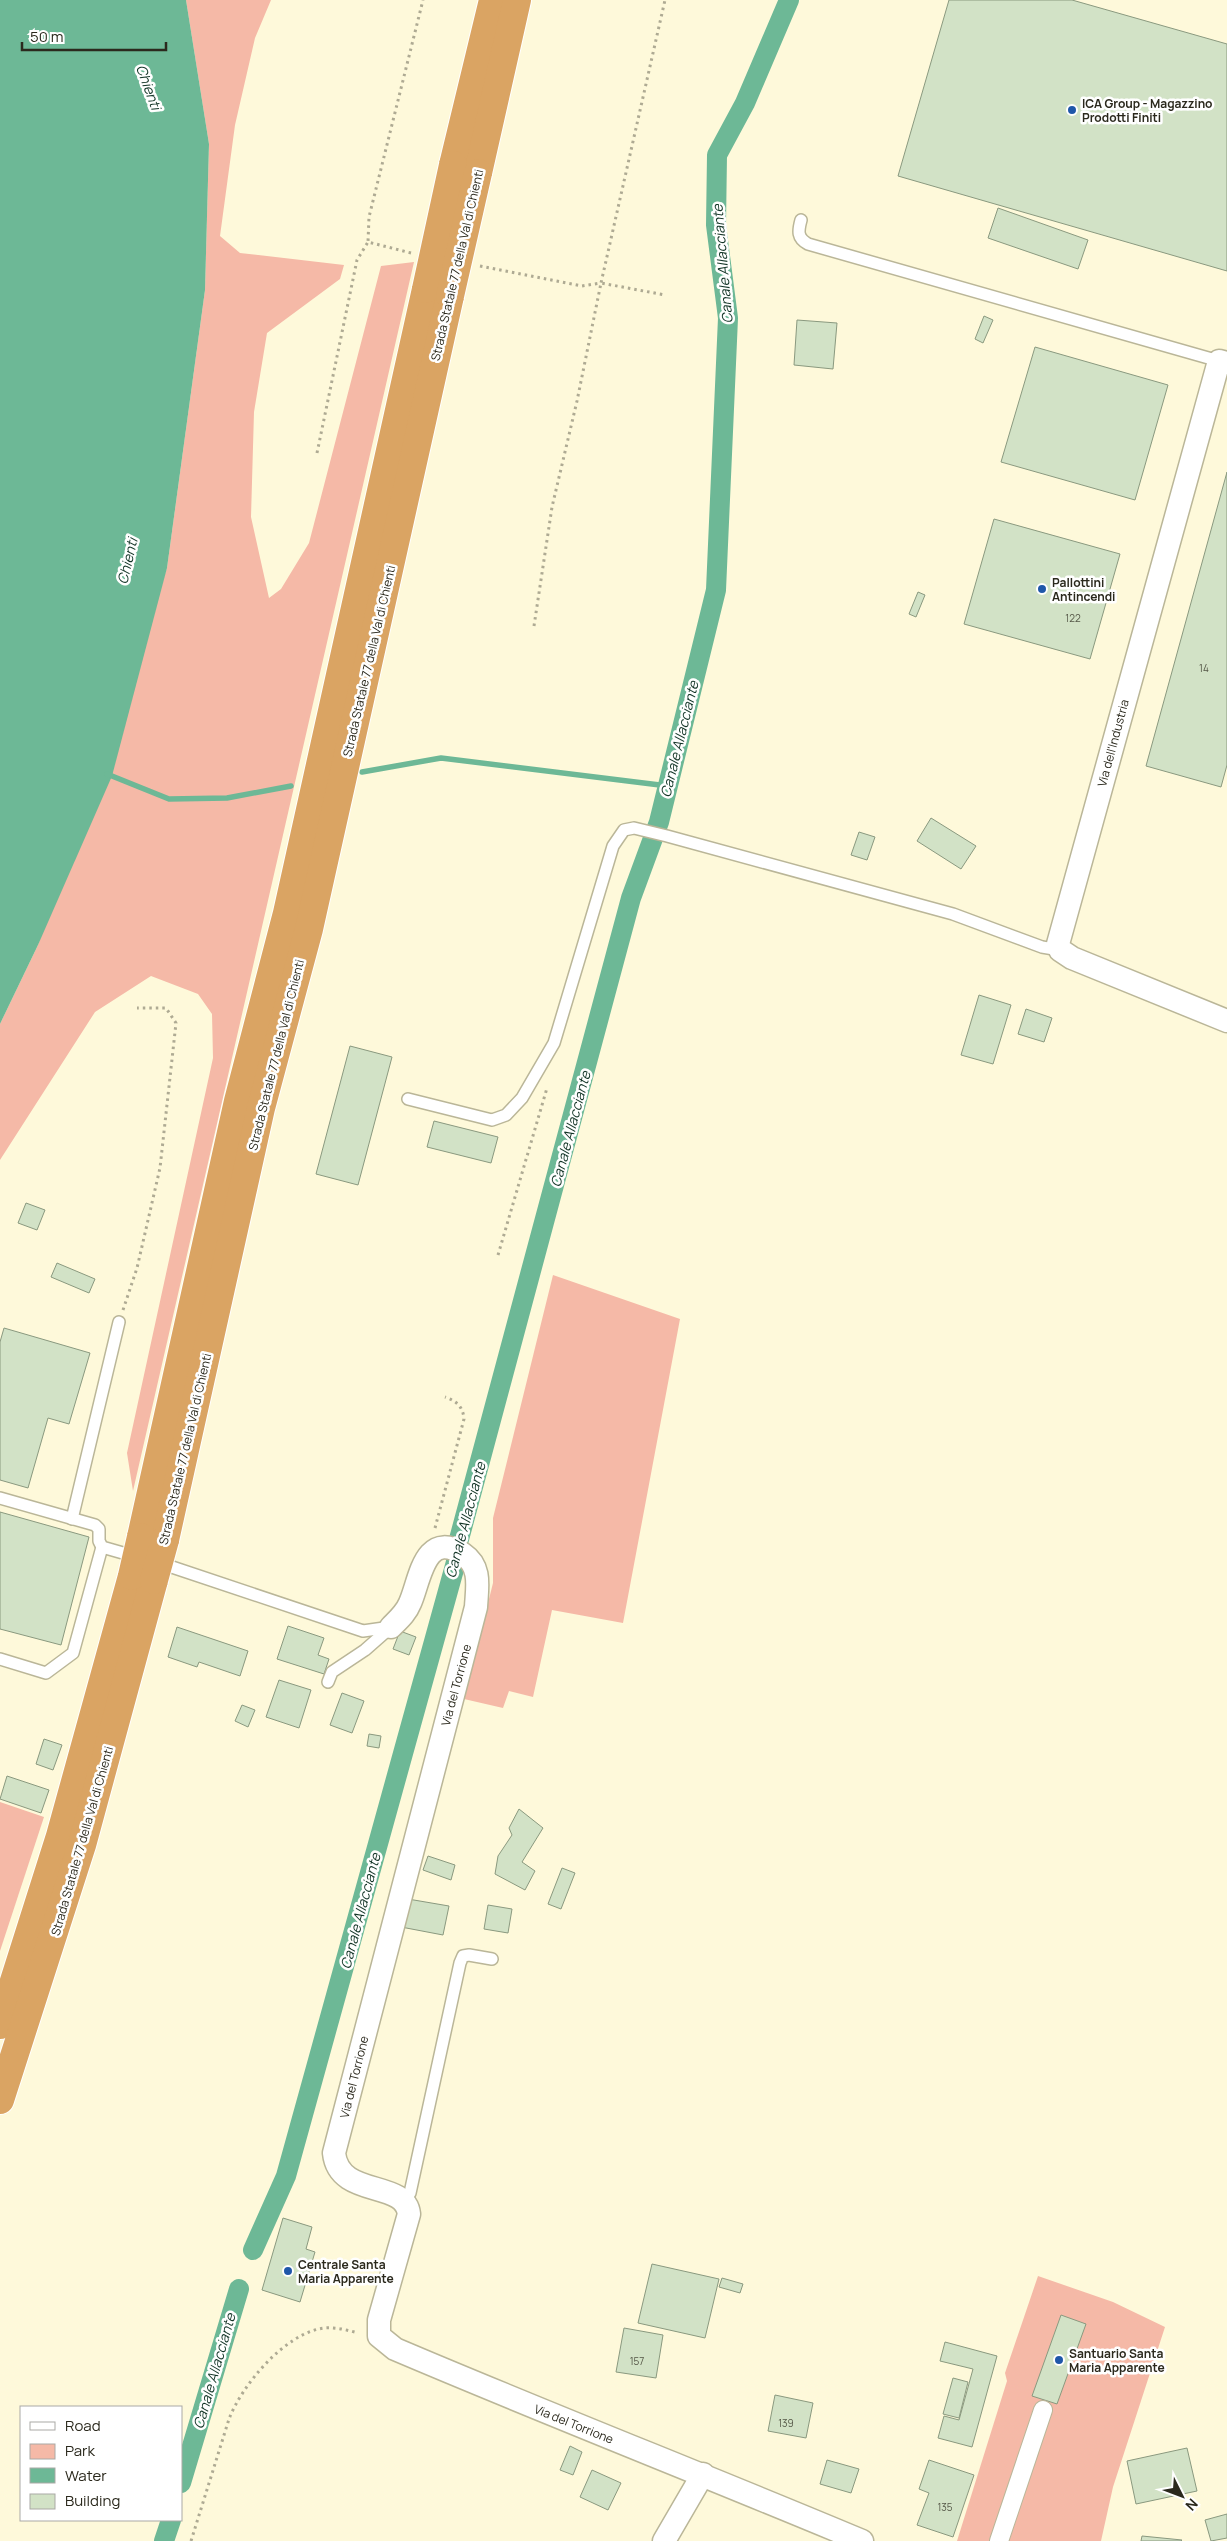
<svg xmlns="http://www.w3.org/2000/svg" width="1227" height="2541" viewBox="0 0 1227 2541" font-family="Manrope,sans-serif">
  <rect width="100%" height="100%" fill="#fef9da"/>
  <g fill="#f5b9a7">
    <polygon points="186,0 271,0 255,38 235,125 220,236 240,253 344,265 340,279 267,333 254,412 251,517 269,598 281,589 309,543 381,266 414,262 133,1491 127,1453 213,1058 212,1014 198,994 151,976 95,1012 0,1160 0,1024 38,945 167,568 205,290 209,144"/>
    <polygon points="553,1275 680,1319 623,1623 552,1610 533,1697 509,1691 503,1708 464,1699 493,1583 493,1518"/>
    <polygon points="0,1802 44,1817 0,1951"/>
    <polygon points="1038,2276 1113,2302 1165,2327 1113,2487 1101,2541 957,2541 1007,2381 1005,2373"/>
  </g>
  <polygon fill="#6db896" points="0,0 186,0 209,144 205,290 167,568 112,776 38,945 0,1024"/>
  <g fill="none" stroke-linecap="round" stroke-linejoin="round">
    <g stroke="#6db896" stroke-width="5.5">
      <polyline points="362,772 441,758 668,786"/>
      <polyline points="107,774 169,799 227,798 291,786"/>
    </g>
    <g stroke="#6db896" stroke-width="20">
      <polyline points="253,2250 286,2176 456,1562 458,1543 631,898 659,822 716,590 728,318 716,225 717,155 745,103 789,0"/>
      <polyline points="181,2483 239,2289"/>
      <polyline points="164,2541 171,2520"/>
    </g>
  </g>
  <g fill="#d2e2c6" stroke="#8a997f">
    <polygon points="949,0 1072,0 1227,44 1227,271 898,176"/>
    <polygon points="998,208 1088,240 1078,269 988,238"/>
    <polygon points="984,316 993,320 983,343 975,339"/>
    <polygon points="797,320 837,323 833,369 794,365"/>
    <polygon points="1035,347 1168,385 1135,500 1001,462"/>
    <polygon points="1227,472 1227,765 1221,787 1146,766"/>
    <polygon points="994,519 1120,554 1090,659 964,624"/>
    <polygon points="918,592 925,595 916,617 909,614"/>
    <polygon points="931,818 976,846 961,869 917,841"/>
    <polygon points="859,832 875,837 867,860 851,855"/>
    <polygon points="979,995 1011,1005 993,1064 961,1055"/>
    <polygon points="1026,1009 1052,1018 1044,1042 1018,1034"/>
    <polygon points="350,1046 392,1057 358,1185 316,1174"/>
    <polygon points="434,1121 498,1137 491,1163 427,1147"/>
    <polygon points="26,1203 45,1210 37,1230 18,1223"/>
    <polygon points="57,1263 95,1279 89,1293 51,1277"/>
    <polygon points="4,1328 90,1353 69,1424 48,1418 28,1488 0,1480 0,1342"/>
    <polygon points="0,1512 89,1537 61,1645 0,1629"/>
    <polygon points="288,1626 324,1638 318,1655 329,1659 324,1674 277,1659"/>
    <polygon points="177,1627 248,1651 240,1676 199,1662 197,1667 168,1657"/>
    <polygon points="400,1631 416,1637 409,1655 393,1649"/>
    <polygon points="279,1680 311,1690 299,1728 266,1717"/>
    <polygon points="342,1693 364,1701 352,1733 330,1725"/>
    <polygon points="242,1705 255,1710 248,1727 235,1721"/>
    <polygon points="369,1734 381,1736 379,1748 367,1746"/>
    <polygon points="44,1739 62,1745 53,1770 36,1764"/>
    <polygon points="7,1776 49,1790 41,1813 0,1799"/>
    <polygon points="519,1809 543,1828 522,1862 535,1871 525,1890 495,1874 498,1856 512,1835 509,1828"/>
    <polygon points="428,1856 455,1865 451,1880 423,1870"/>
    <polygon points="562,1868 575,1873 561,1909 548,1904"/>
    <polygon points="408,1899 449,1906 443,1935 401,1927"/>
    <polygon points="488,1905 512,1909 508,1933 484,1929"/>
    <polygon points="283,2218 312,2227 306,2249 315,2252 300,2302 262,2290"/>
    <polygon points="652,2264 719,2279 705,2338 638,2323"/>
    <polygon points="722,2278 743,2284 740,2293 719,2287"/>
    <polygon points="1061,2315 1086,2324 1057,2404 1032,2396"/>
    <polygon points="624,2328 663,2335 656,2378 616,2372"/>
    <polygon points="945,2342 997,2356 972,2447 938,2438 944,2416 959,2420 973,2369 940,2361"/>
    <polygon points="953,2378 968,2382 959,2418 943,2414"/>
    <polygon points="775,2395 813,2403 806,2438 768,2431"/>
    <polygon points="570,2446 582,2452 573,2475 560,2470"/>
    <polygon points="1187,2448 1197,2491 1136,2504 1127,2461"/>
    <polygon points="827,2460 859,2469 851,2493 820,2484"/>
    <polygon points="929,2460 974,2475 953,2537 917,2525 929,2493 919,2489"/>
    <polygon points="592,2470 621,2483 608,2510 580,2497"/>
    <polygon points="1227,2514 1227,2538 1211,2541 1205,2520"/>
    <polygon points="1142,2536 1182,2540 1181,2541 1141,2541"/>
  </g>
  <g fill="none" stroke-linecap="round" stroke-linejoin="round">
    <defs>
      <g id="service">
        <path d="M801,220C798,231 797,238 808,244L1219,361"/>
        <polyline points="408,1099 492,1120 506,1115 522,1098 554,1043 613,846 624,830 634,828 667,836 953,914 1042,947 1060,950"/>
        <polyline points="0,1498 95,1525 99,1529 99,1541 102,1547 137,1557"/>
        <polyline points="72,1519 119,1322"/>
        <polyline points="157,1562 363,1631 391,1627"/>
        <polyline points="0,1659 46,1673 73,1653 102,1547"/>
        <polyline points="328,1682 332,1672 365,1650 390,1628"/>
        <polyline points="404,2201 410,2193 460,1963 463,1956 469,1955 492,1959"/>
      </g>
      <polyline id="pedestrian" points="999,2541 1043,2410"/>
      <g id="minor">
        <polyline points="1227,363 1219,361 1058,944 1060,950 1072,958 1227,1021"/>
        <path d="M391,1627C399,1619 406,1613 410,1603C420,1581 424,1529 463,1554C482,1567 477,1587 476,1607L334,2153C339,2199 405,2179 409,2214L379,2320V2336L395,2349C550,2415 707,2476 862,2541"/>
        <polyline points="664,2541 703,2474"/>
      </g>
      <g id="trunk">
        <polyline points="453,165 493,0"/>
        <polyline points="478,173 517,0"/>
        <polyline points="141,1537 238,1101 287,913 426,289"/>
        <polyline points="165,1540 261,1108 309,929 450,296"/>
        <polyline points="0,2025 60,1836 132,1576"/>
        <polyline points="0,2100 82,1845 154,1580"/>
      </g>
    </defs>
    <use href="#service" stroke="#bab698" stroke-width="14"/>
    <use href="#pedestrian" stroke="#bab698" stroke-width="20"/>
    <use href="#minor" stroke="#bab698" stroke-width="25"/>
    <use href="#trunk" stroke="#fff" stroke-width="30"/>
    <g stroke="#aeaa93" stroke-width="3" stroke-dasharray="2.5 4" stroke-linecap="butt">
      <polyline points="411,253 368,242 369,217 423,0"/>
      <polyline points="480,266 582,286 601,283 665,0"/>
      <polyline points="317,453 357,260 368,242"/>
      <polyline points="534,626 552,507 577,401 601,283 665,295"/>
      <polyline points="498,1255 547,1088"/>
      <polyline points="123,1310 137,1268 160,1168 176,1023 166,1008 137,1008"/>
      <path d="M435,1528L464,1419C463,1406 456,1401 445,1397"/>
      <path d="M191,2541L229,2419C242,2385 285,2333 324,2328C336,2327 347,2330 358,2333"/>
    </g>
    <use href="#service" stroke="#fff" stroke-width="11"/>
    <use href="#pedestrian" stroke="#fff" stroke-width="18"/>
    <use href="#minor" stroke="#fff" stroke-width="22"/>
    <use href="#trunk" stroke="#daa463" stroke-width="28"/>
    <defs>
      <g id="trunk-bridge">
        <polyline points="426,289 453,165"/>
        <polyline points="450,296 478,173"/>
        <polyline points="132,1576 141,1537"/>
        <polyline points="154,1580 165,1540"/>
      </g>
    </defs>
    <use href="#trunk-bridge" stroke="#fff" stroke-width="30" stroke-linecap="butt"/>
    <use href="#trunk-bridge" stroke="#daa463" stroke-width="28"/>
  </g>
  <g fill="#1f57a9" stroke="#fff" stroke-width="2">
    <circle cx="1072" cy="110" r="5"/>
    <circle cx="1042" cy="589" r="5"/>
    <circle cx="288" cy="2271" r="5"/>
    <circle cx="1059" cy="2360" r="5"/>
  </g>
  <g text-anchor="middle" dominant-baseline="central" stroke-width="5" stroke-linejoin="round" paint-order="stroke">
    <g font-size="10" fill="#555747">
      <text x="1073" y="618">122</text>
      <text x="1204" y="668">14</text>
      <text x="637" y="2361">157</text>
      <text x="786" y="2423">139</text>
      <text x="945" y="2507">135</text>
    </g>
    <g font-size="12" font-weight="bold" fill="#2b291d" stroke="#fff" text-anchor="start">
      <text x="1082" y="103">ICA Group - Magazzino<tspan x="1082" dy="14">Prodotti Finiti</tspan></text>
      <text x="1052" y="582">Pallottini<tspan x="1052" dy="14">Antincendi</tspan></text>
      <text x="298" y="2264">Centrale Santa<tspan x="298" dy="14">Maria Apparente</tspan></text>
      <text x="1069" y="2353">Santuario Santa<tspan x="1069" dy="14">Maria Apparente</tspan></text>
    </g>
    <g font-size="12" fill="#2b291d" stroke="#fff">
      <text transform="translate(457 265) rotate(-77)">Strada Statale 77 della Val di Chienti</text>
      <text transform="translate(369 661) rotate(-77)">Strada Statale 77 della Val di Chienti</text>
      <text transform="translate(1113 743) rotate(-75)">Via dell'Industria</text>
      <text transform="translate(276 1055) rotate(-76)">Strada Statale 77 della Val di Chienti</text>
      <text transform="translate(185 1449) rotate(-77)">Strada Statale 77 della Val di Chienti</text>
      <text transform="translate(456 1685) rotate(-75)">Via del Torrione</text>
      <text transform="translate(82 1841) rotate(-74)">Strada Statale 77 della Val di Chienti</text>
      <text transform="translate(354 2077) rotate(-76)">Via del Torrione</text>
      <text transform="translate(574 2424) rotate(22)">Via del Torrione</text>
    </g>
    <g font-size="14" font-style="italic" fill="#123426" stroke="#fff">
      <text transform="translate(149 87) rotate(70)">Chienti</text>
      <text transform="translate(722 264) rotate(-95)">Canale Allacciante</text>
      <text transform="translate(127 561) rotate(-77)">Chienti</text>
      <text transform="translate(679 739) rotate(-76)">Canale Allacciante</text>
      <text transform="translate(570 1129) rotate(-75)">Canale Allacciante</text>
      <text transform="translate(465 1520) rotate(-75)">Canale Allacciante</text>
      <text transform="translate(360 1911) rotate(-75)">Canale Allacciante</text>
      <text transform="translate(214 2371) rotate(-74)">Canale Allacciante</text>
    </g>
  </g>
  <rect x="20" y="2406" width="162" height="115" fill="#ffffff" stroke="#aaa9a5"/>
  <rect x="30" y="2422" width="25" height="8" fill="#ffffff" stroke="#aaa9a5"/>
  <text x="65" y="2431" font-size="15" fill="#2b291d">Road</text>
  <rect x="30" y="2444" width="25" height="15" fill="#f5b9a7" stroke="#aaa9a5"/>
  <text x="65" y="2456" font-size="15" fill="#2b291d">Park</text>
  <rect x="30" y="2468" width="25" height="15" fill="#6db896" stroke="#aaa9a5"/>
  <text x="65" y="2481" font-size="15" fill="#2b291d">Water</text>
  <rect x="30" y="2494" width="25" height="15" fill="#d2e2c6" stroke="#aaa9a5"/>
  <text x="65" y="2506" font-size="15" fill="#2b291d">Building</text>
  <g transform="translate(1182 2496) rotate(132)" stroke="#ffffff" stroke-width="4" paint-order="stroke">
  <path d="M0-4L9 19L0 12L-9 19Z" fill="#2b291d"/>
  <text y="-8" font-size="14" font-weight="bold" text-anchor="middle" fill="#2b291d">N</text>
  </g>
  <path d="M22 42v8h144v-8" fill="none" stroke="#2b291d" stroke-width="2.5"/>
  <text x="30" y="42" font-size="15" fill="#2b291d" stroke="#ffffff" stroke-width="4" paint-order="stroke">50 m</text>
</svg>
